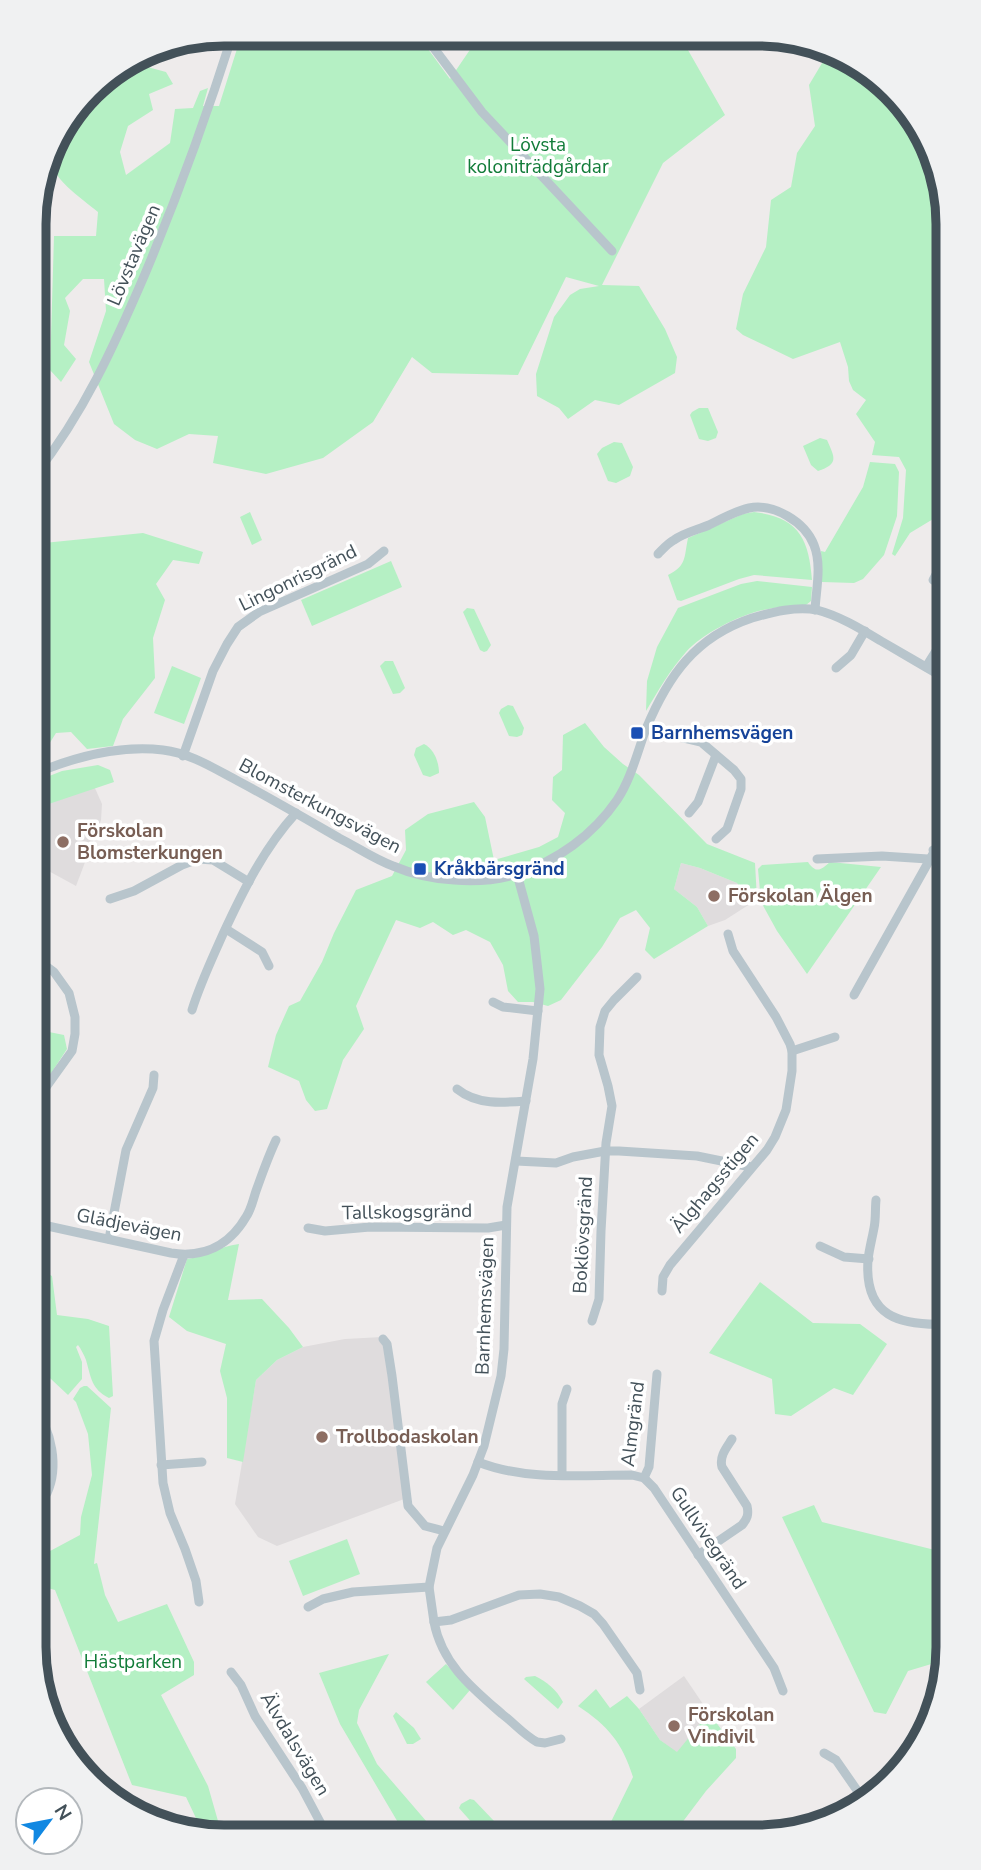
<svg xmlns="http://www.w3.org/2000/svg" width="981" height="1870" viewBox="0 0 981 1870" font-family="'Nunito Sans',sans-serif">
  <rect width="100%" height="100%" fill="#eeebeb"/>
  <g fill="#dfdcdd">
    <polygon points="94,786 102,804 101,820 76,886 34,863 34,802"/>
    <polygon points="681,863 700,868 737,883 750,904 725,920 708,926 697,907 674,889"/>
    <polygon points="382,1337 407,1498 277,1546 258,1537 235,1504 256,1380 277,1360 303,1347 345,1339"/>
    <polygon points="684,1676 709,1713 677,1753 660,1740 639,1709"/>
  </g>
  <g fill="#b5f0c4">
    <path d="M242,33L417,34L450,79L480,35L588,36L598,39L605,36H680L725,115L663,163L602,285L639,286L665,329L677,357L675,373L619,405L595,400L568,419L559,408L537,396L536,374L554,317L570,295L580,289L599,286L566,277L518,375L432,373L412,357L373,422L323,458L266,474L213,463L218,436L189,434L157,449L135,440L114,424L89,362L106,311L104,279H83L65,298L70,311L64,345L76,359L61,382L50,370L54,236H96L98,212C78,195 37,171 53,139C56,133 62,127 66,122L85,120L86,96L98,81L129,62L166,72L173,84L149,94L153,110L128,126L120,152L126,175L170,143L175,109L193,108L200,91L208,88L203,106H219Z"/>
    <polygon points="828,53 883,81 938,163 948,224 948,510 910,533 895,556 892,554 903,518 906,470 899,457 872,455 875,442 856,414 866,400 853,390 849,381 848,367 840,342 793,359 743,335 736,329 743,294 766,247 771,200 791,187 797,153 815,126 809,85"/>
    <polygon points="699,408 708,408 718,432 716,438 708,441 699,439 690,415 692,412"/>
    <path d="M820,438L827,440C835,458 839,464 818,471L811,465L803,446Z"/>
    <polygon points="614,442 622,443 633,467 630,476 616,483 608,481 597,454 602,448"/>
    <polygon points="870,462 895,464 899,472 897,516 884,555 863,579 854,583 822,582 821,551 825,552 863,487"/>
    <polygon points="250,512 262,540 252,545 240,517"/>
    <path d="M754,512C798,517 809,538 812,580L754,575L739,579L681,601L677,600L668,575C687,566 684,557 688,538L743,514Z"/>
    <polygon points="143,533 203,552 199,564 173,560 156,584 165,600 153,638 155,678 123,719 113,746 87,749 71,732 56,733 34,768 34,544"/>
    <polygon points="391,561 402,587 312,626 301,600"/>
    <path d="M757,581L812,587L811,601L806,605C792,606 777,607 763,610C739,615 702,634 686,652C670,670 658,691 646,711L647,681L657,647L678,608L741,584Z"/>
    <polygon points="467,608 474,609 491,645 487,651 484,652 480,650 463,612"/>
    <polygon points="385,661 393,661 405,688 400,693 393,694 380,666"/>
    <polygon points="172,666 201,678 184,724 154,713"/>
    <polygon points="508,705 513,706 524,728 522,735 517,737 509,736 499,713 501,709"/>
    <polygon points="585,723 604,747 623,764 639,775 707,844 755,863 757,899 750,904 737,883 700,868 681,863 674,889 697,907 708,926 654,959 645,950 650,928 636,910 620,918 602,947 561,1000 548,1006 533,1002 518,1002 508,991 503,965 490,942 466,930 453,935 433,922 420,928 396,920 356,1006 364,1029 343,1060 327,1109 315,1111 306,1100 299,1081 268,1067 276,1035 289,1006 300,1001 322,962 334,933 356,890 392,876 406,850 405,830 428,814 474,802 485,817 494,860 539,847 558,837 565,813 552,800 553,777 562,770 563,735"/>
    <path d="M424,744C434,749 439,762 439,773L430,777L423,775L414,755L416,748Z"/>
    <polygon points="98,765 110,770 114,782 34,809 34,782 62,771"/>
    <path d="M808,862C816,874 821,870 830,862L881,867L807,974L777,931L761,902L758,869L762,865Z"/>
    <polygon points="34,998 41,1008 44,1031 64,1035 67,1049 34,1099"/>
    <path d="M239,1244L228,1300L262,1299L289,1328L303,1347L277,1360L256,1380L243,1462L227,1458V1398L220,1371L226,1344L187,1331L169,1317L187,1259C206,1257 219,1246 239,1244Z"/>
    <path d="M34,1266L52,1276L57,1315L88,1319L109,1326L113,1396L109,1398C91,1389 91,1377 86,1360C84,1355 81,1349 78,1345L76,1347L82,1362V1379L68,1395L34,1363Z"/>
    <polygon points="760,1282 813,1323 860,1324 887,1344 853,1395 834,1388 791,1416 775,1414 772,1379 709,1353"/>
    <polygon points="84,1386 87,1386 111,1408 94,1564 97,1563 105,1595 118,1622 167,1604 194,1662 194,1675 161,1695 208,1786 222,1835 204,1835 186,1797 132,1785 55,1590 36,1585 37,1558 80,1535 81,1517 92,1475 88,1434 76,1402 73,1399 80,1388"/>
    <polygon points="814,1505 822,1522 947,1553 947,1659 946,1663 938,1662 908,1671 886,1714 874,1712 782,1517"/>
    <polygon points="347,1539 360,1574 303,1596 289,1561"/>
    <polygon points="389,1654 359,1710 357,1723 377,1764 439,1836 406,1836 340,1724 319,1673"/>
    <polygon points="446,1664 470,1690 453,1710 426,1682"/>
    <path d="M535,1676C547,1682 556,1689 563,1702L558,1709L524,1679L526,1677Z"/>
    <path d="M596,1689L610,1708L627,1696L639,1709L660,1740L677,1752L709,1713L736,1749V1758L706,1791L672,1836H604L633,1777C622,1742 608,1726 578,1706Z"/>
    <polygon points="396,1712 414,1728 421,1739 413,1744 407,1744 393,1716"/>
    <polygon points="470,1799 474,1800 494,1821 494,1825 485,1833 481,1833 459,1808 461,1804"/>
  </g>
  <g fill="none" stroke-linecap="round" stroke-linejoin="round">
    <g stroke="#b8c5cc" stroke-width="9">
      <polyline points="424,35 482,112 612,251"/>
      <path d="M35,475C84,413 114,346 145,274C178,195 207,115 233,33"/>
      <path d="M658,554C663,549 668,543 674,540C684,533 697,530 709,525C721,519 735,511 749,508C774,503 805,522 814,545C822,565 816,590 815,610"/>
      <polyline points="933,580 948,552"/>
      <polyline points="926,667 948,632"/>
      <polyline points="836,668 851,655 865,631"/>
      <polyline points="647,727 654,731 701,742 734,770 741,779 741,789 727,829 716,839"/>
      <polyline points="183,756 213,671 227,644 238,627 259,612 368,564 384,551"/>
      <path d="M34,774C74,757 119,745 163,750C190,753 215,769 238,781C272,799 306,819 339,838C357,847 374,859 393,866C428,881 480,886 517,874C557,861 593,835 617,800C631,779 637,753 646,729C668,676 695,637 752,618C773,612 796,606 817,610C840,616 861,629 881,641C903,654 926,667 948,680"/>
      <polyline points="689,813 698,802 716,755"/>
      <polyline points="933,850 948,857"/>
      <polyline points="817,859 882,856 928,859"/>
      <polyline points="110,899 134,891 182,865 198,859 213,860 249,882"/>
      <polyline points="226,929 262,952 269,966"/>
      <polyline points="854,995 948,827"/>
      <polyline points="493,1002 503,1007 538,1011"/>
      <path d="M192,1010C200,984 212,959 223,934C243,891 264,848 296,813"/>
      <polyline points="792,1051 835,1037"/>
      <path d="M457,1089C477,1105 502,1103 526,1101"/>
      <polyline points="34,1104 72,1051 75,1034 75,1017 69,993 54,972 46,966 34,964"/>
      <polyline points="516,1161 556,1163 573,1157 605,1151 619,1151 697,1156 751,1167"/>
      <path d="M876,1200C875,1209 876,1219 874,1228C872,1239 869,1250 868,1260C864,1317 900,1326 947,1324"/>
      <path d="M34,1223L171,1253C203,1258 229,1246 246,1217C251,1210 253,1200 256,1191C262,1174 268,1157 276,1140"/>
      <polyline points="308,1228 325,1231 370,1227 488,1228 506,1225"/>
      <polyline points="109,1239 126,1150 153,1088 154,1075"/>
      <polyline points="820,1246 844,1257 869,1259"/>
      <polyline points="184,1255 163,1310 154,1341 163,1483 170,1513 185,1549 196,1581 199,1602"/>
      <polyline points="662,1291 663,1277 670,1265 767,1150 775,1137 786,1110 792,1071 792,1051 790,1044 776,1017 733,951 728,934"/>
      <polyline points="592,1321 599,1299 601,1231 606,1143 612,1106 608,1086 599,1055 600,1027 605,1011 614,1000 637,977"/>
      <polyline points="383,1339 387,1344 392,1376 408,1506 425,1526 444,1531"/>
      <path d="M478,1462C526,1481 581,1475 632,1475L644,1478L654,1488L774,1668L783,1691"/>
      <polyline points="161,1465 202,1462"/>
      <polyline points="562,1475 562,1404 567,1389"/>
      <polyline points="644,1478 649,1467 657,1374"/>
      <path d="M33,1511C38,1505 43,1500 47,1493C59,1467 52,1430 34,1409"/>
      <path d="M698,1555L742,1525C747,1519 749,1515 747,1506L722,1467C719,1456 727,1447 732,1439"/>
      <polyline points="429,1587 434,1622 451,1620 519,1595 540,1594 559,1597 580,1606 594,1614 603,1624 637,1673 640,1690"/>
      <polyline points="308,1607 323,1599 353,1592 429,1587 437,1548 473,1475 484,1446 501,1376 504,1349 507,1207 533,1059 540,989 534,936 517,874"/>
      <path d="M434,1622C442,1664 472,1688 502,1714C514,1723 524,1735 537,1742L545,1743L561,1739"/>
      <polyline points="231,1672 241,1685 255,1716 302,1788 327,1835"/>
      <polyline points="824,1753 836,1760 861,1796"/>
    </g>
  </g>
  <g fill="#1a4fb4" stroke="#fff" stroke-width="2.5">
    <rect x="630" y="726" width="14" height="14" rx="3.5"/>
    <rect x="413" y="862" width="14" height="14" rx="3.5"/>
  </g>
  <g fill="#8d6e63" stroke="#fff" stroke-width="2.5">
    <circle cx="63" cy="842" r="7"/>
    <circle cx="714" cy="896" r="7"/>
    <circle cx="322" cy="1437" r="7"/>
    <circle cx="674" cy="1726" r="7"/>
  </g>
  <g text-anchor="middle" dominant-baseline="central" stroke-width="7" stroke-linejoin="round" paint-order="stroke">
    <g font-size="19" fill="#127c39" stroke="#fff">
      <text x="538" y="145">Lövsta<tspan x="538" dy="22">koloniträdgårdar</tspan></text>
      <text x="133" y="1662">Hästparken</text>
    </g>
    <g font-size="19" fill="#435159" stroke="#fff">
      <text transform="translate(134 255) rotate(-67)">Lövstavägen</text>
      <text transform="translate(298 578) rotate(-26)">Lingonrisgränd</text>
      <text transform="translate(320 806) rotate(28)">Blomsterkungsvägen</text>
      <text transform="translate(715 1183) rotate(-50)">Älghagsstigen</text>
      <text transform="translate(407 1212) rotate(-1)">Tallskogsgränd</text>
      <text transform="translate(129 1225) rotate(11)">Glädjevägen</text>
      <text transform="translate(583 1235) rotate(-87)">Boklövsgränd</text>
      <text transform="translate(485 1306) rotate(-88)">Barnhemsvägen</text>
      <text transform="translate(633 1424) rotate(-83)">Almgränd</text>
      <text transform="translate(708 1538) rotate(56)">Gullvivegränd</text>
      <text transform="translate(295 1744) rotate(59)">Älvdalsvägen</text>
    </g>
    <g font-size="19" font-weight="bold" fill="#164399" stroke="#fff" text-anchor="start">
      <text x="651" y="733">Barnhemsvägen</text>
      <text x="434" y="869">Kråkbärsgränd</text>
    </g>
    <g font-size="19" font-weight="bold" fill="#785e54" stroke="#fff" text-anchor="start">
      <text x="77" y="831">Förskolan<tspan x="77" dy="22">Blomsterkungen</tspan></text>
      <text x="728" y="896">Förskolan Älgen</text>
      <text x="336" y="1437">Trollbodaskolan</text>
      <text x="688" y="1715">Förskolan<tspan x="688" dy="22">Vindivil</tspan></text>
    </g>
  </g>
  <path d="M0 0H981V1870H0ZM224 46H758A178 178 0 0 1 936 224V1647A178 178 0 0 1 758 1825H224A178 178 0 0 1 46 1647V224A178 178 0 0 1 224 46Z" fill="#f0f1f2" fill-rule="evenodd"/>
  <path fill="none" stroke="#435159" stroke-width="9" d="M224 46H758A178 178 0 0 1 936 224V1647A178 178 0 0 1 758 1825H224A178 178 0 0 1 46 1647V224A178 178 0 0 1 224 46Z"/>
  <g transform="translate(49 1821) rotate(58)"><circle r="33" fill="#ffffff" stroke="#b4b9bd" stroke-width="2"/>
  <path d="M0-5L12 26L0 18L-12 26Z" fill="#1188e2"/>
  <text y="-10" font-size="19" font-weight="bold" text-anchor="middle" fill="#435159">N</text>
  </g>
</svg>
